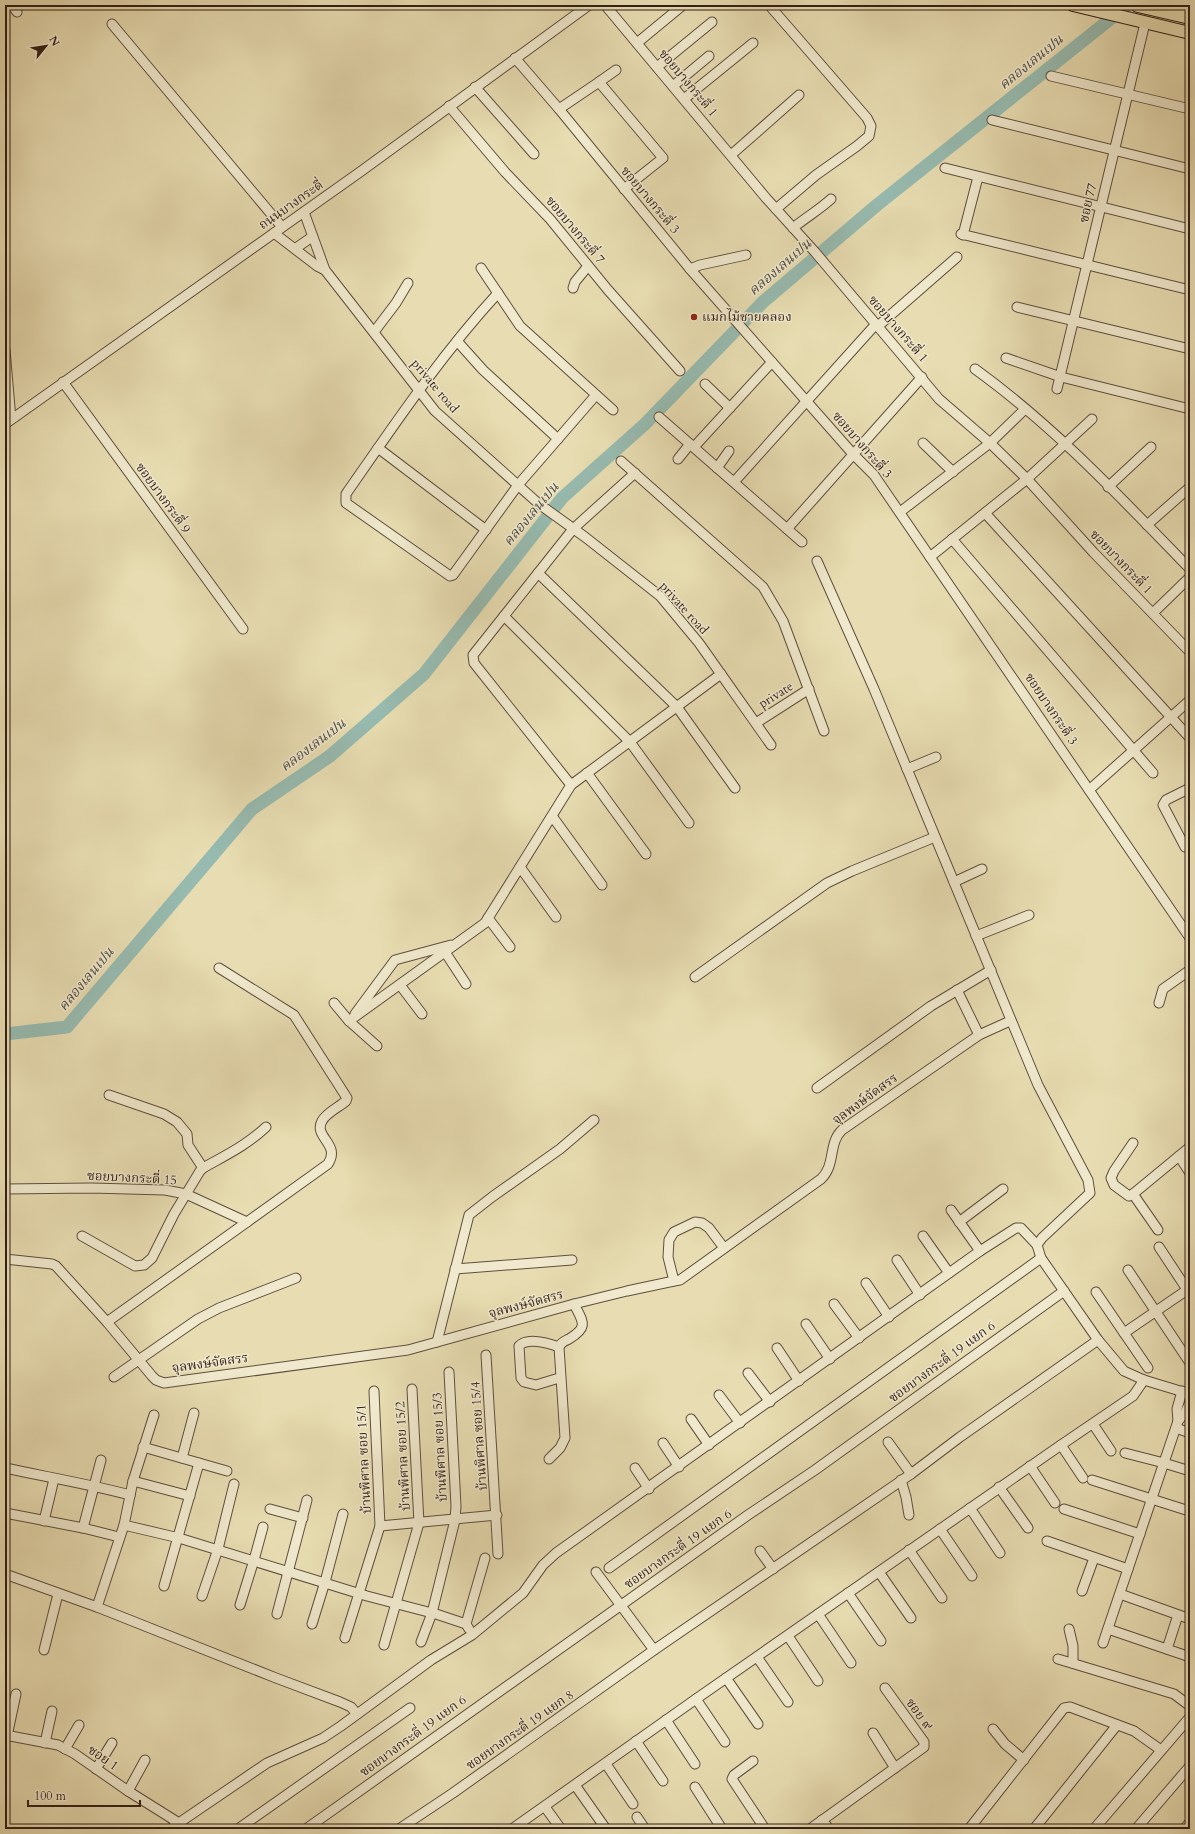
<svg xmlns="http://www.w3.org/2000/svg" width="1195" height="1834" viewBox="0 0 1195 1834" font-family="Cardo,'Noto Serif Thai',serif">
  <rect width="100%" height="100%" fill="#e8ddb2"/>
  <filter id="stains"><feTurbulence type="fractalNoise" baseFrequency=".005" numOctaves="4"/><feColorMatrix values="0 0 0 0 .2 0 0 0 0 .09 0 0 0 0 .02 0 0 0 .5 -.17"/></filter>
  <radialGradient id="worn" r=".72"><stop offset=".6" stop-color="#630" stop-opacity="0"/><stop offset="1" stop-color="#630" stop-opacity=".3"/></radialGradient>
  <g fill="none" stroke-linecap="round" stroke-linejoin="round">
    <polyline stroke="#97bbb0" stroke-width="13" points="5,1034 67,1027 252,809 330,756 424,674 562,498 645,424 763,302 877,205 1128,5"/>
    <defs>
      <g id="minor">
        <polyline points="12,5 17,12"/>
        <polyline points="605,5 766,198 815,252 939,399 990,443 1027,479 1094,553 1190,652"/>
        <polyline points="769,5 867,118 871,126 869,136 857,146 816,175 776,209"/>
        <polyline points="112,24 282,227"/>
        <polyline points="637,43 683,5"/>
        <polyline points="515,58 559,109 690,269 853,454 874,475 1190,938"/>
        <polyline points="657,67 712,22"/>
        <polyline points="1051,76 1190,109"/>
        <polyline points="599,82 616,70"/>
        <polyline points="673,86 709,56"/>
        <polyline points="475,87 534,154"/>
        <polyline points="684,99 753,43"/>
        <polyline points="449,106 505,172 550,219 608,290 680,371"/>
        <polyline points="559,109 599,82 663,158 624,189"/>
        <polyline points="992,120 1190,169"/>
        <polyline points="731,155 799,95"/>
        <polyline points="945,168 1190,229"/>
        <polyline points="304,212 325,270 435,411 539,504 585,537 660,596 699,643 771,745"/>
        <path d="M793,228C805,218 819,210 831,199"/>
        <polyline points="274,233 317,266 325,270"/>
        <polyline points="961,234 1190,290"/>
        <polyline points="963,235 978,177"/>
        <polyline points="296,248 312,237"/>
        <polyline points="481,268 520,326 613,410"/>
        <polyline points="690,269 700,265 746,255"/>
        <polyline points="573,288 575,282 588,266"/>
        <path d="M498,293C441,355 394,425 346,494V503L450,576L453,575L518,485L596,395"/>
        <polyline points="1017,307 1190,349"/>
        <polyline points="878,326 957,257"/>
        <polyline points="374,332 396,303 408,283"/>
        <polyline points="457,341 483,370 558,439"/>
        <polyline points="5,350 11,419"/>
        <polyline points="1006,358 1061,377 1190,409"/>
        <path d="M975,369C1054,426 1122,499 1190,569"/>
        <polyline points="63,382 243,629"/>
        <polyline points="705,384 730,408"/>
        <polyline points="1057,389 1145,23"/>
        <polyline points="659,417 802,542"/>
        <polyline points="5,424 360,172 589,5"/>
        <polyline points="923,443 953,472"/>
        <polyline points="694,447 772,362"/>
        <polyline points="378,448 486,530"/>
        <polyline points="678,459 690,444"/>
        <polyline points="621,461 763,587 783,621 824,731"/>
        <polyline points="717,468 729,451"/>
        <polyline points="734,482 876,324"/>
        <polyline points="1108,487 1151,447"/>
        <polyline points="900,512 990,443 1025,409"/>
        <polyline points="985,513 1190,738"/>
        <polyline points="1147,525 1190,487"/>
        <polyline points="787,529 922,377"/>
        <polyline points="952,539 1153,773"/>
        <polyline points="930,557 1027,479 1092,419"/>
        <polyline points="817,561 874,689 1038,1085 1088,1180 1090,1193 1042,1238 1037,1245"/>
        <polyline points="538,573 677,707 735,788"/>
        <polyline points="1153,613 1190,577"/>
        <polyline points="504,616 630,742 689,823"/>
        <polyline points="756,723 809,689"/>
        <polyline points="907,769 936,757"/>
        <polyline points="587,773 646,854"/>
        <polyline points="571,785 474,663 473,655 573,529 635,473"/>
        <polyline points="1089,790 1190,700"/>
        <polyline points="552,816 602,885"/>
        <polyline points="1185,847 1163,805 1166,800 1190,788"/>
        <polyline points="520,867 556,917"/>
        <polyline points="954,882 982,869"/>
        <polyline points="488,918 510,947"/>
        <polyline points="976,936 1029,915"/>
        <polyline points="445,952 466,984"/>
        <path d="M219,968L294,1015L347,1098L346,1101C339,1107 326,1113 322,1121C313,1137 341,1144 328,1164L247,1222"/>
        <polyline points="695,977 827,883 852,871 935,837"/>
        <polyline points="400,985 422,1014"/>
        <polyline points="957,990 979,1035"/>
        <polyline points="334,1003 349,1021 377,1046"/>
        <polyline points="1159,1003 1163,989 1190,970"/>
        <polyline points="355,1014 395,960 451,945"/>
        <polyline points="349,1021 485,923 571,785 721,674"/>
        <polyline points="817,1088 931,1006 991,970"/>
        <polyline points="109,1095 164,1114 177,1122 187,1134 188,1145 203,1168"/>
        <polyline points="1133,1143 1114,1171 1111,1178 1114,1185 1129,1196 1133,1194 1190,1147"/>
        <polyline points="1179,1156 1190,1173"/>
        <polyline points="5,1189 91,1188 165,1190 186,1194 247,1222 107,1322"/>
        <polyline points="1133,1194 1158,1230"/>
        <polyline points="951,1210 980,1251"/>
        <polyline points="959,1222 1003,1189"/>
        <path d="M82,1236L135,1266L144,1265L152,1258L174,1214L200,1171L203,1168C226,1155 247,1145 266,1127"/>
        <polyline points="923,1236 949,1273"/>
        <polyline points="1159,1247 1190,1294"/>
        <path d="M5,1259L52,1264L56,1266L107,1322L152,1376L156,1380L164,1383L408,1350L574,1304L627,1291L674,1281L680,1280L821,1179C836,1165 828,1143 842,1130L979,1035L1010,1021"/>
        <polyline points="897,1260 920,1295"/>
        <polyline points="455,1269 572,1260"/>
        <polyline points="1128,1270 1190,1363"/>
        <polyline points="674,1281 668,1257 669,1240 674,1232 695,1222 702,1223 709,1228 724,1248"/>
        <polyline points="866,1283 889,1317"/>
        <polyline points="1096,1292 1148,1368"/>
        <polyline points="834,1304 859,1338"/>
        <polyline points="806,1324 830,1359"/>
        <polyline points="1124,1333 1187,1290 1190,1291"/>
        <polyline points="437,1342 469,1215 492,1197 560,1149 594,1120"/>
        <path d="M559,1347C548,1343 527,1337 519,1346L521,1378L524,1382L536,1385L559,1378"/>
        <polyline points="777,1348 799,1381"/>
        <polyline points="486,1355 498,1554"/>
        <polyline points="748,1373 770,1402"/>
        <polyline points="114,1377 198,1319 219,1308 296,1278"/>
        <polyline points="719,1395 740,1423"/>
        <polyline points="691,1419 709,1445"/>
        <polyline points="1178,1421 1177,1409 1182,1391"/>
        <polyline points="1093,1424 1111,1451"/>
        <polyline points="1176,1428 1190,1433"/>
        <polyline points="888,1442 911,1474"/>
        <polyline points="663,1443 679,1467"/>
        <polyline points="1061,1445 1083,1478"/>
        <polyline points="143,1447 227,1471"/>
        <polyline points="1125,1453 1164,1463 1190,1471"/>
        <polyline points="182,1458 194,1413"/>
        <path d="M549,1459L560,1448L565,1438L559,1347C561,1342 565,1341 569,1339C589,1327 583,1322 574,1304"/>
        <polyline points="1030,1466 1055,1503"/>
        <path d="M5,1468C47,1477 89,1484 130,1495"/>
        <polyline points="635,1468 649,1489"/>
        <polyline points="901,1480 906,1497 909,1515"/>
        <polyline points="1092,1480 1186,1510"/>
        <polyline points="133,1481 190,1496"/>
        <polyline points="999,1487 1028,1528"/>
        <polyline points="970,1508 1000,1553"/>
        <polyline points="270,1509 303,1518"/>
        <polyline points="1064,1509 1140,1534"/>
        <polyline points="5,1513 83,1528 119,1537"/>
        <polyline points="44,1521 54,1479"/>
        <polyline points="124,1525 179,1538 367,1596 432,1613"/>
        <polyline points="380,1526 497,1515"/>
        <polyline points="83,1528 101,1460"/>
        <polyline points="940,1529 972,1576"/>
        <polyline points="1047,1541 1128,1569"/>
        <polyline points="909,1550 942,1598"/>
        <polyline points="760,1551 773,1569"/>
        <polyline points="609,1568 1041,1258"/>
        <polyline points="596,1572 654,1650"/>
        <polyline points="879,1572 911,1618"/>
        <polyline points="5,1574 97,1607 276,1678 340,1702 351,1707 357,1714"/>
        <polyline points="164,1586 199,1463"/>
        <polyline points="1082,1591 1094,1558"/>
        <polyline points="848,1593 881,1641"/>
        <polyline points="1120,1594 1190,1619"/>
        <polyline points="202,1596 218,1549 234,1484"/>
        <polyline points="240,1605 254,1560 263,1527"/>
        <polyline points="97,1607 124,1525 133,1481 154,1415"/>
        <polyline points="277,1614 307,1500"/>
        <polyline points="436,1614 466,1624 469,1629"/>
        <polyline points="818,1614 851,1663"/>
        <polyline points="312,1624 325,1582 343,1514"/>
        <polyline points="466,1624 485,1558"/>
        <polyline points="1069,1629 1073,1646 1073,1663"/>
        <polyline points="1108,1629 1190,1657"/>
        <polyline points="788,1636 818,1681"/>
        <polyline points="345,1638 380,1526 374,1391"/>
        <polyline points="421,1642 432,1613 455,1520 456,1506 449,1372"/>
        <polyline points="1103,1643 1178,1421 1185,1413 1190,1402"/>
        <polyline points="384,1645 419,1523 412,1389"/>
        <polyline points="1167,1649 1178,1615"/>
        <polyline points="44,1650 58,1594"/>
        <polyline points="757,1657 788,1702"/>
        <polyline points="1058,1659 1174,1694 1190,1706"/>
        <polyline points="726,1678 758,1724"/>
        <polyline points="696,1699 725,1742"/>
        <polyline points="666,1720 695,1764"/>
        <polyline points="993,1729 1005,1744 1024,1760"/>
        <polyline points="873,1733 895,1768"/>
        <polyline points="5,1735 58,1745 75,1754 128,1791 179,1823"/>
        <polyline points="7,1736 16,1694"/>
        <polyline points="636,1741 663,1781"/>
        <polyline points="45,1743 52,1711"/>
        <polyline points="65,1749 79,1725"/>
        <polyline points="753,1761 734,1775 732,1779 765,1829"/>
        <polyline points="606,1764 633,1804"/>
        <polyline points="96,1769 112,1743"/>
        <polyline points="575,1785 606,1829"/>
        <polyline points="695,1787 722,1829"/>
        <polyline points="128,1791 145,1760"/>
        <polyline points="545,1807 561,1829"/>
        <polyline points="637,1817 645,1829"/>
        <polyline points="822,1820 829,1829"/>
        <polyline points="170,1829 267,1763 323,1738 341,1726 431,1660 472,1635 523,1593 543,1565 556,1553 980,1251 1016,1228 1021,1228 1037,1245 1041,1258 1098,1340 1124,1371 1144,1380 1190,1394"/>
        <polyline points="238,1829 410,1708"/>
        <polyline points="306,1829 748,1515 815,1470 1064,1291"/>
        <polyline points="399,1829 453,1793 654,1650 911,1474 960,1437 1098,1340"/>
        <polyline points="512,1829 696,1699 1061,1445 1133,1396 1144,1380"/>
        <polyline points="810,1829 924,1747 924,1742 885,1688"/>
        <polyline points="969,1829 1064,1708 1070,1707 1134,1731 1161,1750"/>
        <polyline points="1034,1829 1117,1725"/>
        <polyline points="1094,1829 1190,1717"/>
        <polyline points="1136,1829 1190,1766"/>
        <polyline points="1184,1829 1190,1822"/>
      </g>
      <polyline id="major" points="1073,5 1190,33"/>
      <polyline id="highway" points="1138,5 1190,17"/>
    </defs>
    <use href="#minor" stroke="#5f4e3e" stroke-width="11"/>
    <use href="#major" stroke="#311e17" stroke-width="14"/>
    <use href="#highway" stroke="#311e17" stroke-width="16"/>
    <use href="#minor" stroke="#f0e9cd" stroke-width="9"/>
    <use href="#major" stroke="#e8ddb2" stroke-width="12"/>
    <use href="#highway" stroke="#e8ddb2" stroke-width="14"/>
  </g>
  <circle fill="#8f2418" stroke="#f0e9cd" stroke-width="1.5" cx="694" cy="317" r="4"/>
  <g text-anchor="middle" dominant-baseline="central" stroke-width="3" stroke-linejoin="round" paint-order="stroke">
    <g font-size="13" fill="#311e17" stroke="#f0e9cd">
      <text transform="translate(688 83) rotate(50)">ซอยบางกระดี่ 1</text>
      <text transform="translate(650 200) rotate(50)">ซอยบางกระดี่ 3</text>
      <text transform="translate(1088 203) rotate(-77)">ซอย 77</text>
      <text transform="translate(291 205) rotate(-35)">ถนนบางกระดี่</text>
      <text transform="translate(575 230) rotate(50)">ซอยบางกระดี่ 7</text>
      <text transform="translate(898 329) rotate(49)">ซอยบางกระดี่ 1</text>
      <text transform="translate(435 386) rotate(50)">private road</text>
      <text transform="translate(862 445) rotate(49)">ซอยบางกระดี่ 3</text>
      <text transform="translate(163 498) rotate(54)">ซอยบางกระดี่ 9</text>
      <text transform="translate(1121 562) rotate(46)">ซอยบางกระดี่ 1</text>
      <text transform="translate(684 608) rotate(48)">private road</text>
      <text transform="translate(776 695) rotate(-32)">private</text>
      <text transform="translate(1051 709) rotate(56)">ซอยบางกระดี่ 3</text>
      <text transform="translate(865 1099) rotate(-36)">จุลพงษ์จัดสรร</text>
      <text transform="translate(132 1178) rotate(3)">ซอยบางกระดี่ 15</text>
      <text transform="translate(526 1304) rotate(-15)">จุลพงษ์จัดสรร</text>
      <text transform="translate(942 1362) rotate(-36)">ซอยบางกระดี่ 19 แยก 6</text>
      <text transform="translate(210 1363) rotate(-8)">จุลพงษ์จัดสรร</text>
      <text transform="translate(479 1436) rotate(-94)">บ้านพิศาล ซอย 15/4</text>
      <text transform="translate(440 1447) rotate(-93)">บ้านพิศาล ซอย 15/3</text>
      <text transform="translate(403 1456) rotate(-93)">บ้านพิศาล ซอย 15/2</text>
      <text transform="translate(364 1459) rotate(-93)">บ้านพิศาล ซอย 15/1</text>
      <text transform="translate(678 1549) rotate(-35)">ซอยบางกระดี่ 19 แยก 6</text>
      <text transform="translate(919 1714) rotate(54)">ซอย ๙</text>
      <text transform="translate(520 1730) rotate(-35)">ซอยบางกระดี่ 19 แยก 8</text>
      <text transform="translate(413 1736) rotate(-36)">ซอยบางกระดี่ 19 แยก 6</text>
      <text transform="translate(103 1758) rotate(35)">ซอย 1</text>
    </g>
    <g font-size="13" fill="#311e17" stroke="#f0e9cd" text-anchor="start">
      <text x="702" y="317">แมกไม้ชายคลอง</text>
    </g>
    <g font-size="14" font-style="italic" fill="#504d45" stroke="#f0e9cd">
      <text transform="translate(1031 62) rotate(-39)">คลองเลนเปน</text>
      <text transform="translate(780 267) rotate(-41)">คลองเลนเปน</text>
      <text transform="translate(531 514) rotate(-50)">คลองเลนเปน</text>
      <text transform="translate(313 745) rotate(-37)">คลองเลนเปน</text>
      <text transform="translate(86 979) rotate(-50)">คลองเลนเปน</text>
    </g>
  </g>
  <rect width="1195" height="1834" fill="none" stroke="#e8ddb2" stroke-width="20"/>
  <rect x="6" y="6" width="1183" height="1822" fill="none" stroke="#311e17" stroke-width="2"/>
  <rect x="10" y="10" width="1175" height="1814" fill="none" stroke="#311e17"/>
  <g transform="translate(46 46) rotate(60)" stroke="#f0e9cd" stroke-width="3" paint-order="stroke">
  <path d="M0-3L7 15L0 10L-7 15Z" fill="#311e17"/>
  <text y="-6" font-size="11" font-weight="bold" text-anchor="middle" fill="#311e17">N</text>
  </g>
  <path d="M28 1800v6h112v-6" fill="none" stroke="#311e17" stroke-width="2"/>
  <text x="34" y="1800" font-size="12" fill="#311e17" stroke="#f0e9cd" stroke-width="3" paint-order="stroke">100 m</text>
  <rect width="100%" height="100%" filter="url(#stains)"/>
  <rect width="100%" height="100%" fill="url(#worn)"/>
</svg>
